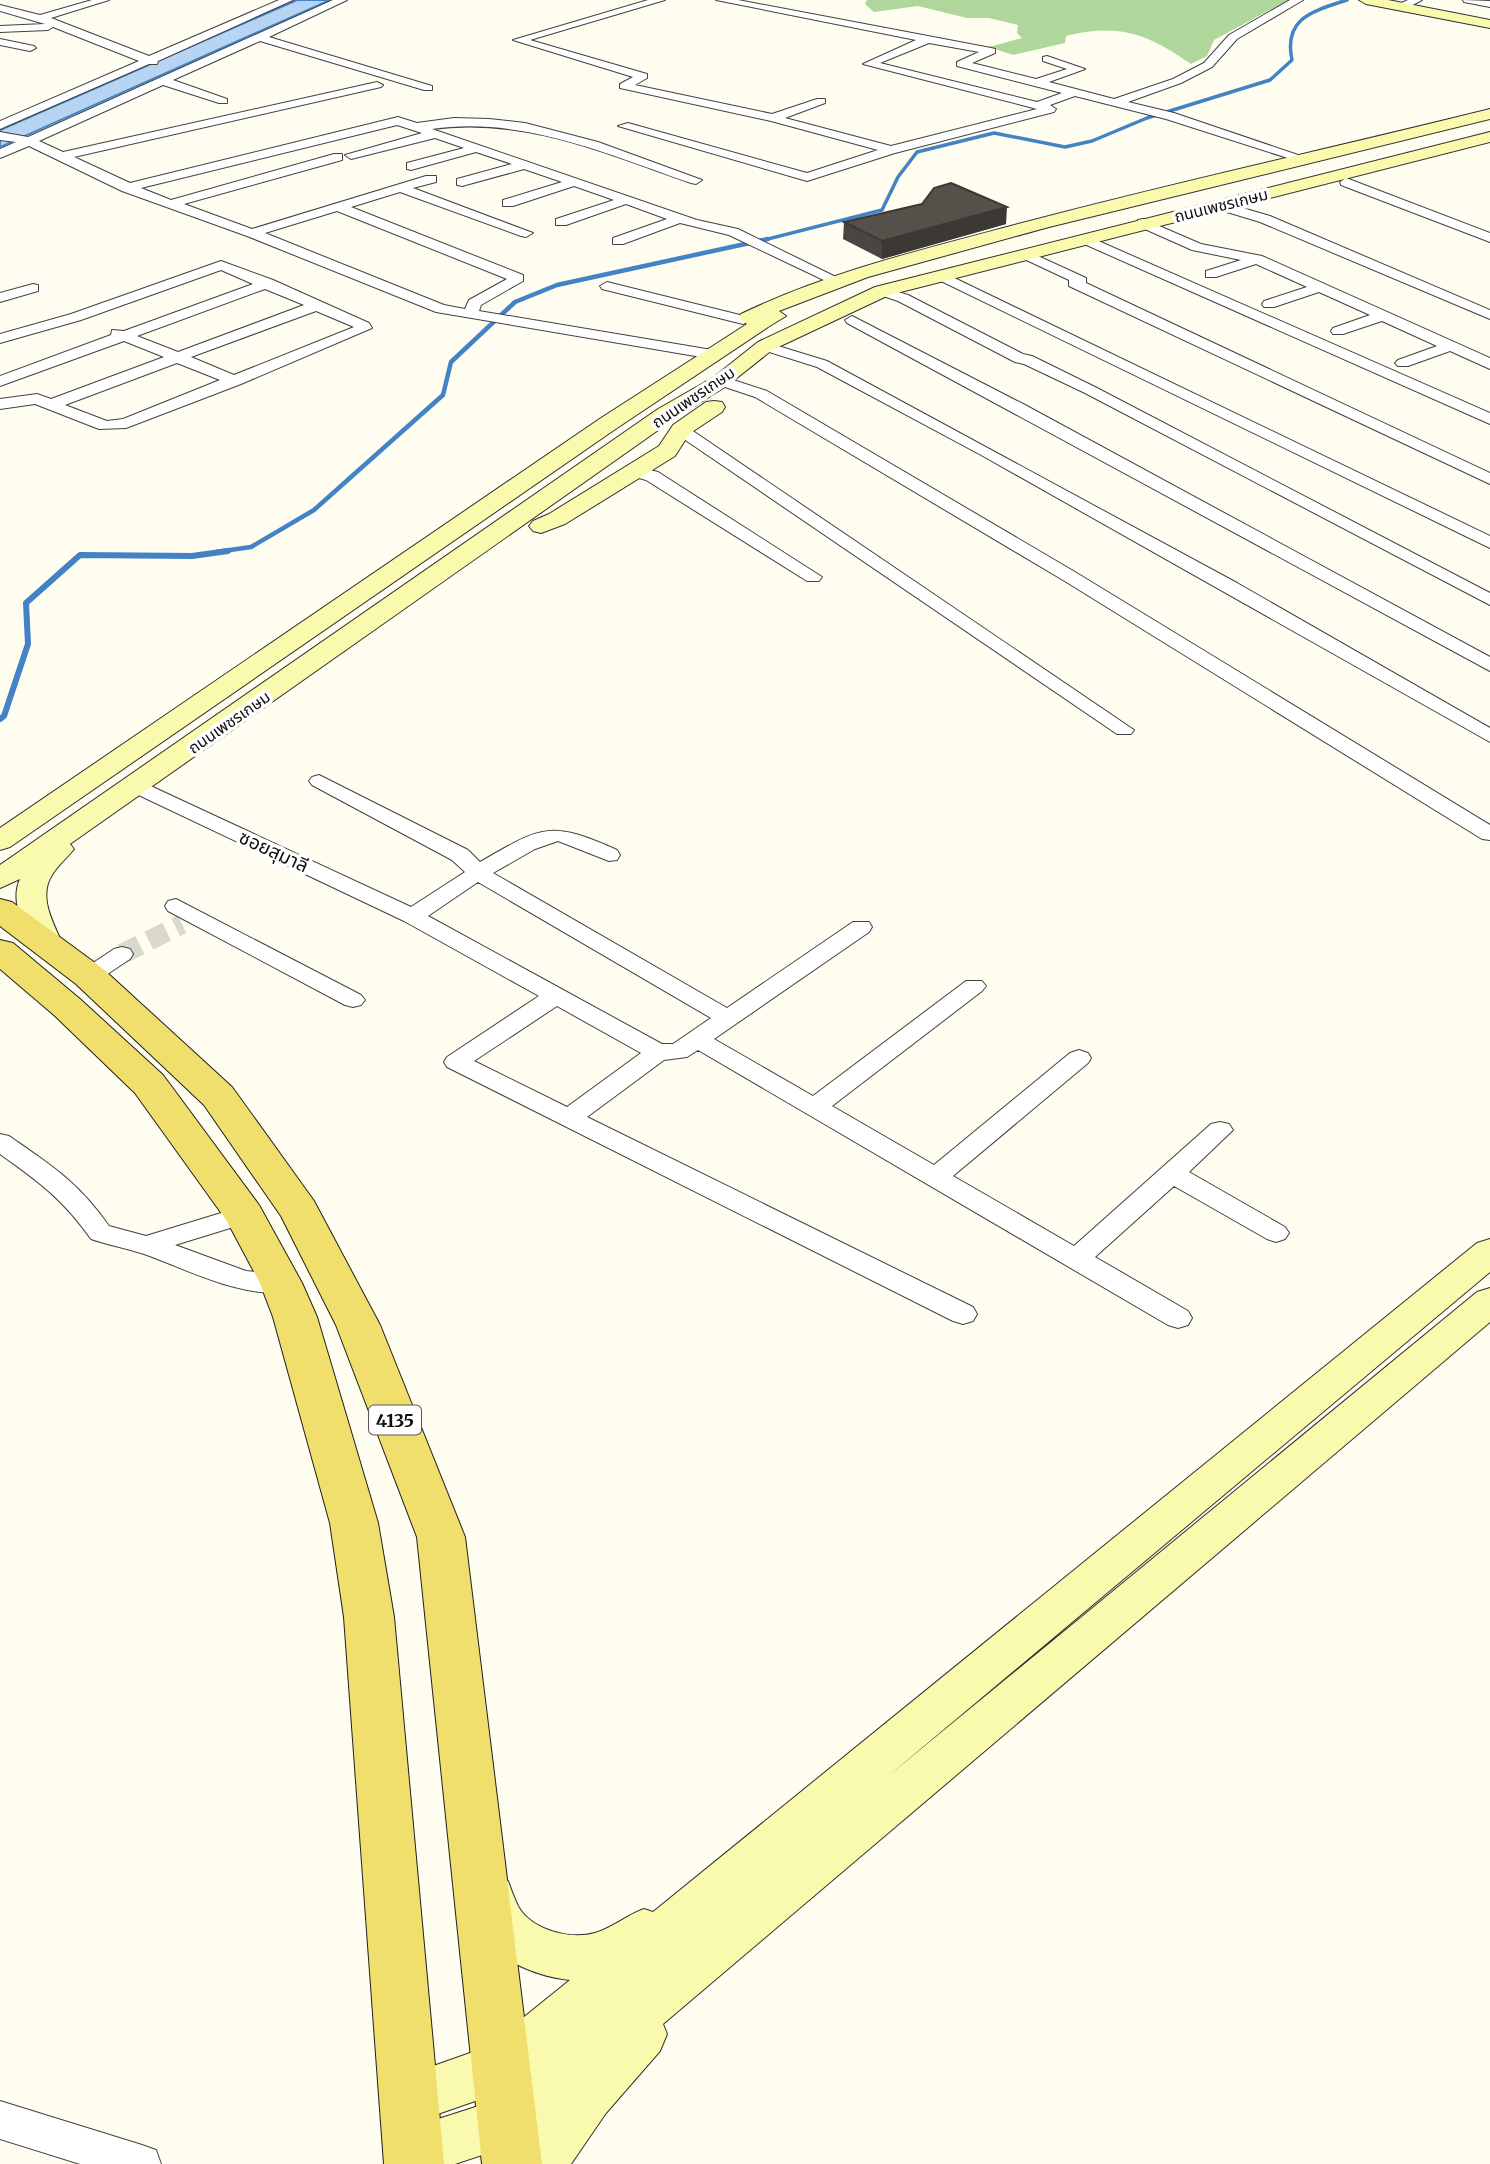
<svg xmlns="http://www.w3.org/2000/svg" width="1490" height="2164" viewBox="0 0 1490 2164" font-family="Merriweather,'Noto Sans Thai',serif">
  <rect width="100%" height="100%" fill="#fefdef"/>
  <path fill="#afd69b" d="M867,0H1288L1214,40L1207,56L1191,64C1147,34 1120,23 1066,36L1065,43L1013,55L989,47L1022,38L1017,33L1018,25L989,18H967L918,6L874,12L865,4Z"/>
  <polygon fill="#b7d5f2" stroke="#4282c5" stroke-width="2" points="297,0 330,0 0,147 0,130"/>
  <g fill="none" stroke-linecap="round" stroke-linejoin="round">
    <path stroke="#4282c5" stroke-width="3.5" d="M760,241L882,210L898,177L917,152L994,133L1065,147L1092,141L1147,118L1270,80L1292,60C1283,18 1313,11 1347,0"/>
    <polyline stroke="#4282c5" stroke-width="4.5" points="216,552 251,547 314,510 443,395 451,362 515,302 557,285 768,239"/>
    <polyline stroke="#4282c5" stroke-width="6" points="0,719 4,716 28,644 26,603 80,555 192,556 228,551"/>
    <polyline stroke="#dad9cd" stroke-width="20" stroke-dasharray="20 10" stroke-linecap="butt" points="122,954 182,924"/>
    <defs>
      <g id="street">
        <polygon points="92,0 109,0 51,18 149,56 279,0 293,0 158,61 157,64 149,64 0,129 0,121 139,61 53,27 48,30 0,32 0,26 45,24 0,11 0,5 40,15"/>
        <path d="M333,0H347L269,37L432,86V90H424L260,41L173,80L227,99V103H219L163,85L39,141L63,152L377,82L383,85L381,87L74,157L130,183L398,117L417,123L454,118L489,119L525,123L598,142L702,180L696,184L691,183C607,154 523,116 432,129L697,220L738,229L842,280L840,283H830L729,235L680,223L623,244H613V238L667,219L626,204L566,225H556V219L614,200L574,186L513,206H503V200L562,182L524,169L462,186L457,185V179L512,164L476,152L411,170L407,169V163L464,148L435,138L351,159L345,155L422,133L397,125L141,188L171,200L334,154H342V160L184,204L252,229L426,176H436V182L413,188L533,233L526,237L521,236L400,192L351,207L523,275V281L481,305L479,311L718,351L721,354L718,357L713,359L436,312L247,236L122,191L29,146L0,158V149L16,142L0,140V132L28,137ZM337,211L507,279L469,300L465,309L444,305L265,233Z"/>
        <path d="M648,0H665L530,40L647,74V78L635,85L772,114L817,99H825V103L785,118L891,146L1037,109L863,64L916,40L716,0H738L991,48L995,49V53L972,63L1036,79L1067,69L1043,61V57L1047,56L1085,69L1049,82L1114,99L1173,79L1204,63L1229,35L1290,0H1303L1237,39L1212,67L1181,83L1128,102L1174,113L1307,158L1305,161H1297L1166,119L1075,96L1050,105L1056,109L1054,112L895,153L807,181L618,126L628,123L807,173L878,150L771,121L620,88V84L633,77L513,40ZM929,43L979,52L957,62V66L1062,93L1037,102L880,63Z"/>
        <polygon points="1408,0 1422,0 1405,9 1397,9 1397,5"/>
        <polygon points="1463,0 1490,1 1490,7 1464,2"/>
        <polygon points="0,39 34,46 36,48 30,51 0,45"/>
        <polygon points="1346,178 1490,233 1490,242 1341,185 1340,182"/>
        <polygon points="1222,202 1270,216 1490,310 1490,319 1260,222 1217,209 1215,206"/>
        <polygon points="1143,219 1201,244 1262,256 1490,358 1490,369 1450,351 1408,366 1398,366 1395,363 1398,360 1437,346 1382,321 1343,334 1333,334 1331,331 1333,328 1370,315 1319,292 1274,307 1264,307 1262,304 1264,301 1307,287 1256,264 1216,277 1206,277 1206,271 1241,260 1192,250 1138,226 1138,220"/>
        <polygon points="1087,236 1490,413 1490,424 1082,243 1082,237"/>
        <polygon points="1025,250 1086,278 1086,283 1490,473 1490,484 1069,286 1069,280 1020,257 1018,254"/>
        <path d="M221,261L273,280L369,323L372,328L241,384L126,428L99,429L35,404L0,409V399L37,394L51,399L164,357L124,341L0,386V376L111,335L112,330L124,331L253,284L221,270L81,320L0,343V334L71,314ZM265,289L304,305L178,352L137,336ZM316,311L354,327L234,375L191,357ZM177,363L220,380L123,419L107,421L65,405Z"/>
        <polygon points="944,273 1490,536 1490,548 939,280 937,277"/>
        <polygon points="607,282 748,317 750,320 743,324 602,289 600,286"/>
        <polygon points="33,284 38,285 38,291 0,302 0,293"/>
        <polygon points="882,287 908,295 1023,354 1032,356 1095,387 1490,593 1490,605 1085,393 1024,364 1015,362 898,301 877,294 877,288"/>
        <polygon points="852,316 1025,405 1490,657 1490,671 847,323 845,320"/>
        <polygon points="765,342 827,361 1237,583 1490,728 1490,742 983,456 817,367 760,349 758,346"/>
        <polygon points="721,376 767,391 1075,572 1490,825 1490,840 1482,839 1063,580 755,397 716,384 713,381 716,378"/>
        <polygon points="681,425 687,427 1134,730 1131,734 1117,734 675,433 673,430 675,427"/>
        <polygon points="634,466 658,472 822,577 819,581 807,581 646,480 628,475 626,471"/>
        <path d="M319,775L468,850L480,862C542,826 550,820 617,850L620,855L617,860L609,861L558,841L535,849L493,873L727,1008L853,922H869L872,927L869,932L714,1039L813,1096L966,981H982L986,986L982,991L832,1106L934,1165L1070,1053L1079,1050L1088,1053L1091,1058L1088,1063L953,1176L1074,1246L1211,1124L1220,1122L1229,1124L1233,1130L1189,1172L1285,1227L1289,1233L1285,1239L1276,1242L1267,1239L1174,1186L1095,1257L1188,1311L1192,1318L1188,1325L1178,1328L1168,1325L698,1050L687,1057L664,1060L587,1117L973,1307L977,1314L973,1321L963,1324L953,1321L447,1067L444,1062L447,1057L539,996L404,921L128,790L125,786L128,782H142L411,907L465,872L452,860L312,785L309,781L312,777ZM478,882L711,1018L673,1044H662L428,916ZM557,1006L641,1053L567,1107L474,1061Z"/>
        <polygon points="176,899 361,995 365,1000 361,1005 353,1007 345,1005 168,911 165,906 168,901"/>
        <polygon points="122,947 130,949 133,954 130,959 97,981 81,981 77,976 81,971 114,949"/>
        <path d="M0,1134L9,1136C52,1166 78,1182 109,1226L146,1236L244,1206L253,1209L257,1215L253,1221L175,1245L246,1271L291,1276L295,1283L291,1290C248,1302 184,1268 144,1254C126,1248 108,1245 91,1239C63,1199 39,1182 0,1154Z"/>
        <polygon points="0,2101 142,2145 156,2150 161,2164 80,2164 0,2139"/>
      </g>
      <g id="secondary">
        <polygon points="1359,0 1388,0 1490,20 1490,28 1366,4"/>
        <path d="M1490,109V119L1049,227L868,277L779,311L786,316L768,327L617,428L10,847L0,850V828L601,418L747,324L738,318L741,314C826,273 917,251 1007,227C1167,184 1329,149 1490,109Z"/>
        <path d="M1490,132V142L889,295L772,350L728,385L674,419L70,844L74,849C67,858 58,865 52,875C38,897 53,922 62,943L58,950L47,952L36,950C23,931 10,900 20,879L0,888V865L658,409L714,377L758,342L875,287Z"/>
        <polygon points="714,401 722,402 725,407 722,412 689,434 675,456 565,524 541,533 533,531 529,526 533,521 549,514 659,446 673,425 706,402"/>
        <path d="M1490,1239V1272L887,1777L1477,1292L1490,1288V1322L663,2024L667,2034L660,2051L606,2113L571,2164H516L527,2140L455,2164H392L387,2151L395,2133L494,2101L507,2090L409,2124L391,2117L383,2099L391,2081L487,2047L570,1980C540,1977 500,1962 483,1937C475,1925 472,1910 467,1896L474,1881L491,1874L508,1881C511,1889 514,1898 518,1906C531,1930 570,1940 595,1933C612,1928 627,1915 644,1909L653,1912L1477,1243Z"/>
      </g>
      <g id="primary">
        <polygon points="0,899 12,902 102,968 232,1087 314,1201 380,1325 465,1537 542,2164 482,2164 417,1537 336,1325 281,1216 204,1105 76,984 0,926"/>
        <polygon points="0,940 13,943 80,999 163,1075 259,1205 302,1283 317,1317 378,1523 394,1617 444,2164 384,2164 344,1617 330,1523 273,1317 260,1283 227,1221 135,1093 54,1015 0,969"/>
      </g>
    </defs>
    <use href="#street" stroke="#414141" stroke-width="2"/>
    <use href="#secondary" stroke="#303030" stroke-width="2"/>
    <use href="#primary" stroke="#1f1f1f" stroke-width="2"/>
    <use href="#street" fill="#fff" fill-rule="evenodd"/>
    <use href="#secondary" fill="#fafaae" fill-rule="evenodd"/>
    <use href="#primary" fill="#f0df6d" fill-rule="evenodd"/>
  </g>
  <polygon fill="#4a4540" points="922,204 1006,224 882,259 843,239 844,222"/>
  <polygon fill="#3c3834" points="1007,207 1006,224 882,259 882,241"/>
  <polygon fill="#56504b" stroke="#3c3834" stroke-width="2" points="951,183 1007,207 882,241 844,222 922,204 934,188"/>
  <g text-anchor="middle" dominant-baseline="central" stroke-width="7" stroke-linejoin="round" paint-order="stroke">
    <g font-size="16" fill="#0e0e0e" stroke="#fff">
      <text transform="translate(1221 205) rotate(-14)">ถนนเพชรเกษม</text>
      <text transform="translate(693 397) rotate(-34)">ถนนเพชรเกษม</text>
      <text transform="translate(229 722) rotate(-35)">ถนนเพชรเกษม</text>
    </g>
    <rect fill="#fff" stroke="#565656" stroke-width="2" x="369" y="1405.5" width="52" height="29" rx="5"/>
    <g font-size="18" font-weight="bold" fill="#0e0e0e">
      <text x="395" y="1420">4135</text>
    </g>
    <g font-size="19" fill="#0e0e0e" stroke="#fff">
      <text transform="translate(274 851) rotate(25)">ซอยสุมาลี</text>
    </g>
  </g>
</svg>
